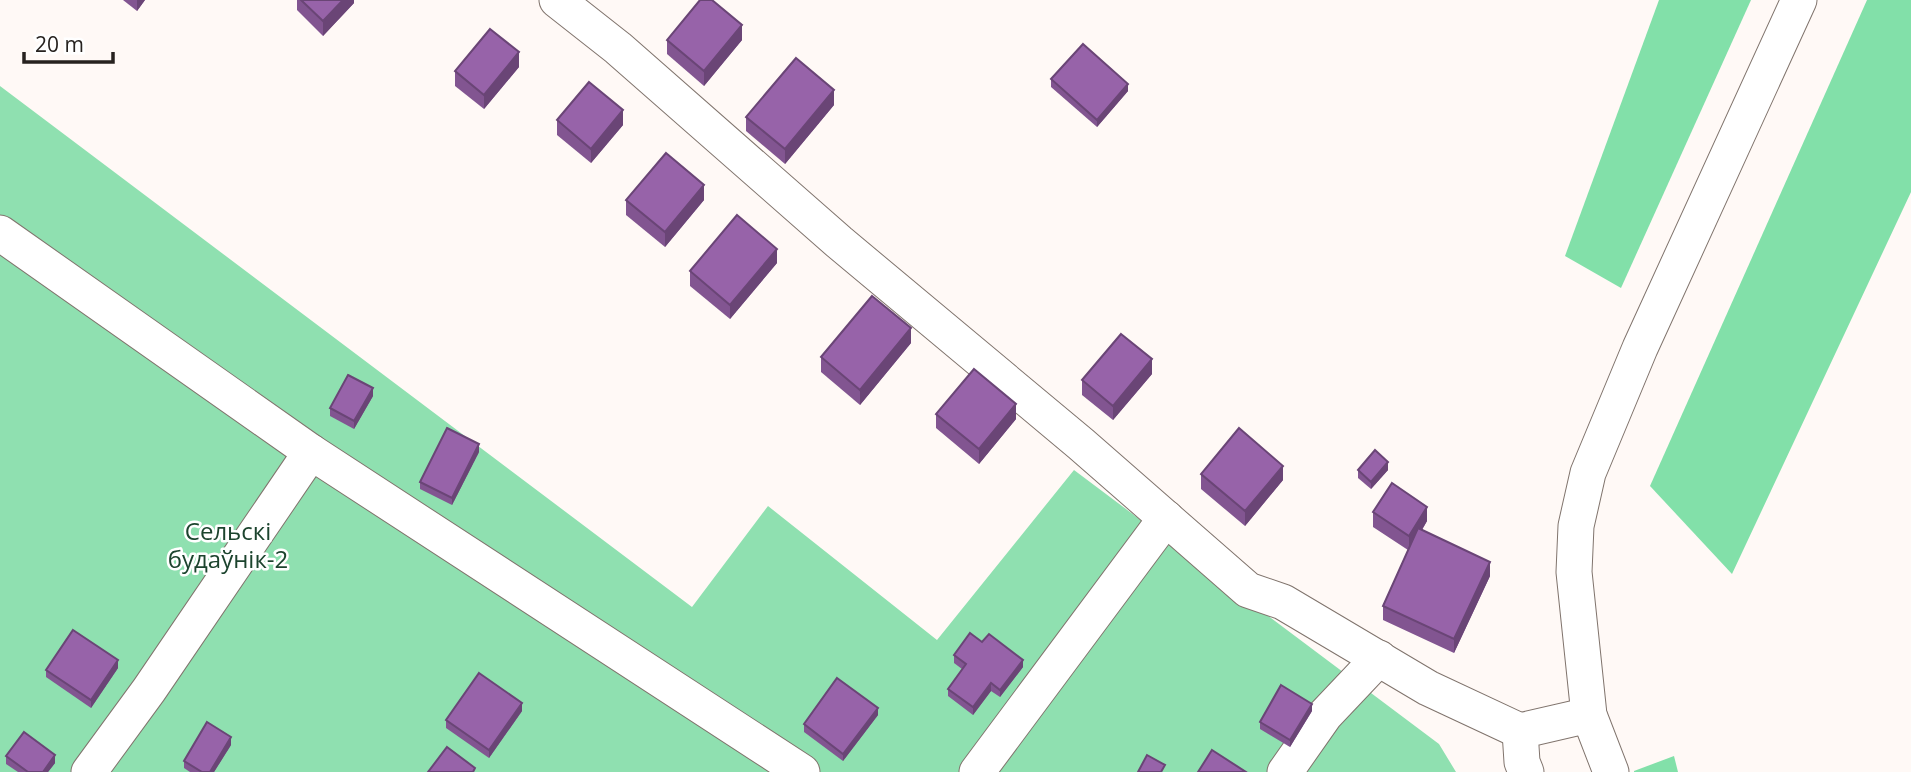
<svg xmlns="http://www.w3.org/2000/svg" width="1911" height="772" viewBox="0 0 1911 772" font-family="'Open Sans',sans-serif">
  <rect width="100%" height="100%" fill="#fff9f6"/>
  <polygon fill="#8fe0b0" points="0,86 692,607 768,506 937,640 1074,470 1439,744 1456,772 0,772"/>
  <g fill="#82e0a9">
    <polygon points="1659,0 1751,0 1621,288 1565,256"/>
    <polygon points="1867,0 1911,0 1911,192 1732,574 1650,486"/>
    <polygon points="1674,756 1678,772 1634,772 1634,771"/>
  </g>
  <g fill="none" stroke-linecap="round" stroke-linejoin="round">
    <defs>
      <g id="minor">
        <polyline points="557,0 618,48 839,242 1081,444 1248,590 1283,602 1428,688 1520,731"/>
        <polyline points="0,233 311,452"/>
        <polyline points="89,772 149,690 311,452 802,772"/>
        <polyline points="977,772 1166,518"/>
        <polyline points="1285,772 1325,715 1379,658"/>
        <polyline points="1526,772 1522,762 1520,731 1589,715"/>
        <polyline points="1611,772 1589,715 1574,572 1576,526 1588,473 1640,348 1799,0"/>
      </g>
    </defs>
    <use href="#minor" stroke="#80746d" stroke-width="37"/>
    <use href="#minor" stroke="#fff" stroke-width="35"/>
  </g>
  <g fill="#825591">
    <polygon points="123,0 145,0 137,11"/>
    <polygon points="297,0 354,0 354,3 323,36 297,10"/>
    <polygon points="667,40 742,40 704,86 667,54"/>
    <polygon points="519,67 484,109 455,86 455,71"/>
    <polygon points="1051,79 1128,91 1097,127 1051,87"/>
    <polygon points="834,105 785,164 746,131 746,117"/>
    <polygon points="557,120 623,125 591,163 557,135"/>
    <polygon points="626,200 704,200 665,247 626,215"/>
    <polygon points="777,263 730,319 690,286 690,271"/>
    <polygon points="911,343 860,405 821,372 821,357"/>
    <polygon points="1152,374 1113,420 1082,395 1082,380"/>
    <polygon points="373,396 354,429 330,416 330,408"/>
    <polygon points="936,414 1016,419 979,464 936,428"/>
    <polygon points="479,452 452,505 420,489 420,482"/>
    <polygon points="1358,470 1388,470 1371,489 1358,478"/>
    <polygon points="1201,474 1283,480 1245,526 1201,489"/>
    <polygon points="1373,512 1427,521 1422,530 1490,576 1454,653 1383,620 1383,606 1408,550 1373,527"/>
    <polygon points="982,642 1023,667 1000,697 991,691 973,715 948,696 948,689 962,669 954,663 954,655"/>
    <polygon points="118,668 91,708 46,677 46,670"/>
    <polygon points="522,711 489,758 446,728 446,720"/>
    <polygon points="1312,711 1290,747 1260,729 1260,722"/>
    <polygon points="878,715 843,761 804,732 804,724"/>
    <polygon points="231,745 214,772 190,772 184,768 184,761"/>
    <polygon points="6,756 55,763 48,772 18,772 6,764"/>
  </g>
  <g fill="#6a4576">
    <polygon points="137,0 145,0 137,11"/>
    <polygon points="343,0 354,0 354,3 323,36 323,21"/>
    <polygon points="742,25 742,40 704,86 704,71"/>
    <polygon points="519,52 519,67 484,109 484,95"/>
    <polygon points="1128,84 1128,91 1097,127 1097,120"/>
    <polygon points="834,90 834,105 785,164 785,149"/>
    <polygon points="623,110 623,125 591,163 591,149"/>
    <polygon points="704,185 704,200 665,247 665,232"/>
    <polygon points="777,249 777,263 730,319 730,305"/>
    <polygon points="911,328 911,343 860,405 860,390"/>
    <polygon points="1152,359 1152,374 1113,420 1113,406"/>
    <polygon points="373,388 373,396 354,429 354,421"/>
    <polygon points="1016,404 1016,419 979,464 979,449"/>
    <polygon points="479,444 479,452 452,505 452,498"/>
    <polygon points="1388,462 1388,470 1371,489 1371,482"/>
    <polygon points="1283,466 1283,480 1245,526 1245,511"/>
    <polygon points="1427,507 1427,521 1409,551 1409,536"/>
    <polygon points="1490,562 1490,576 1454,653 1454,639"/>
    <polygon points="118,660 118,668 91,708 91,700"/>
    <polygon points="1023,660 1023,667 1000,697 1000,690"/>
    <polygon points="991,683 991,691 973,715 973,707"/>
    <polygon points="522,703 522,711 489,758 489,750"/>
    <polygon points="1312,704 1312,711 1290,747 1290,740"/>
    <polygon points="878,708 878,715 843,761 843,754"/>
    <polygon points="231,737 231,745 214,772 210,772"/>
    <polygon points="55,755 55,763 48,772 43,772"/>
  </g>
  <g fill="#9763a9" stroke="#6a4576" stroke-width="2">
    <polygon points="301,0 343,0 323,21"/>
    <polygon points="700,0 712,0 742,25 704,71 667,40"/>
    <polygon points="490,29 519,52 484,95 455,71"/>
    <polygon points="1083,44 1128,84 1097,120 1051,79"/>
    <polygon points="796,58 834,90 785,149 746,117"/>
    <polygon points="589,82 623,110 591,149 557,120"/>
    <polygon points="666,153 704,185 665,232 626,200"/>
    <polygon points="737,215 777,249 730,305 690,271"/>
    <polygon points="872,296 911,328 860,390 821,357"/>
    <polygon points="1121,334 1152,359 1113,406 1082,380"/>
    <polygon points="974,369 1016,404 979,449 936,414"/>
    <polygon points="348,375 373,388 354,421 330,408"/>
    <polygon points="447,428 479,444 452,498 420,482"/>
    <polygon points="1239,428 1283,466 1245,511 1201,474"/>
    <polygon points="1375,450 1388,462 1371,482 1358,470"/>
    <polygon points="1392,483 1427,507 1409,536 1373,512"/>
    <polygon points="1418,528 1490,562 1454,639 1383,606"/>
    <polygon points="73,630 118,660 91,700 46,670"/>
    <polygon points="970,633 982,642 989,634 1023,660 1000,690 991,683 973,707 948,689 966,664 954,655"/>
    <polygon points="479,673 522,703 489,750 446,720"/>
    <polygon points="837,678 878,708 843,754 804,724"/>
    <polygon points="1281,685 1312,704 1290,740 1260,722"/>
    <polygon points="207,722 231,737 210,772 202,772 184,761"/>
    <polygon points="24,732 55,755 43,772 28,772 6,756"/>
    <polygon points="447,747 475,768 473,772 428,772"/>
    <polygon points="1212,750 1246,772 1198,772"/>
    <polygon points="1147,755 1165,765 1161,772 1138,772"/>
  </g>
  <g text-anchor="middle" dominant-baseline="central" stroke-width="5" stroke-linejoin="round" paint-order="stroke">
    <g font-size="24" fill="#1c442e" stroke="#fff">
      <text x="228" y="530">Сельскі<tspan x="228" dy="28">будаўнік-2</tspan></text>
    </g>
  </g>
  <path d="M24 52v10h89v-10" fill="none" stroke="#27221f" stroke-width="3.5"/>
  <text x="35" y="52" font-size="21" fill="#27221f" stroke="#ffffff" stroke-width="5" paint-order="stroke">20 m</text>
</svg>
